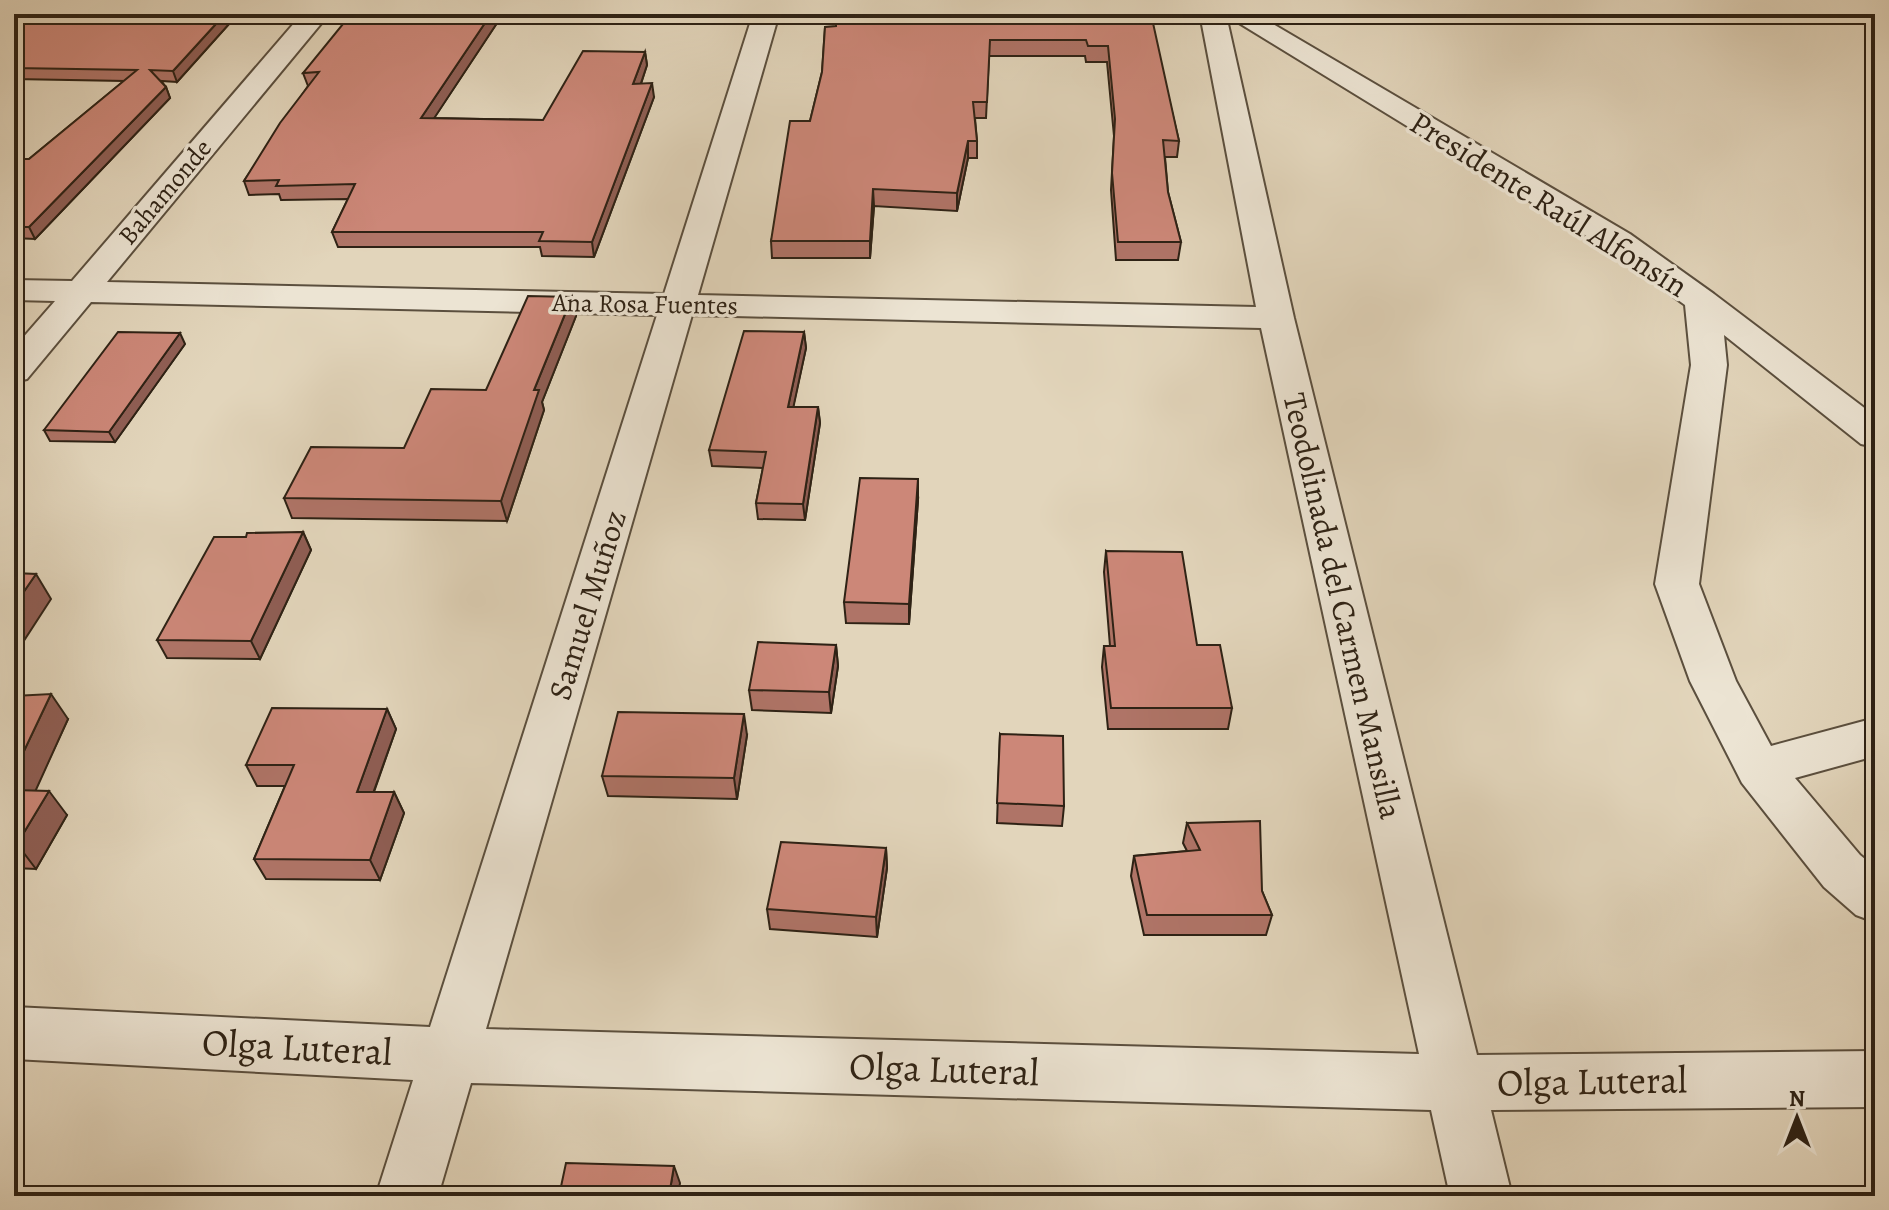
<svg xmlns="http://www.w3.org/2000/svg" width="1889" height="1210" viewBox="0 0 1889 1210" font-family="Alegreya,serif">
  <rect width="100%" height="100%" fill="#e2d5bb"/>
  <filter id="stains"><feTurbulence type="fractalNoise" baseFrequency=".0025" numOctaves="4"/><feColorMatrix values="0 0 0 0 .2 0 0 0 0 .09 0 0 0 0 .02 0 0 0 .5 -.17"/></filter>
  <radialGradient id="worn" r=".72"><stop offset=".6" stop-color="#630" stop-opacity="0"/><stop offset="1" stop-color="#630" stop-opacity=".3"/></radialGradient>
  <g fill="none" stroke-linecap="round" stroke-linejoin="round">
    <defs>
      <path id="minor" d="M302,14H329L107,282L664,294L753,14H779L698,295L1256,307L1200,14H1256L1630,234L1714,294L1875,416V447L1861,444L1724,335L1727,365L1699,584L1736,681L1771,746L1875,718V756L1795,778L1860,855L1875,867V922L1856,915L1824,887L1742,783L1690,681L1655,584L1691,365L1685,305L1606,248L1226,15L1294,318L1477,1055L1875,1051V1107L1491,1110L1512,1196H1450L1431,1110L471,1083L438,1196H376L413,1080L14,1059V1007L430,1027L657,315L91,302L27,379L14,382V348L55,301L14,300V280L72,281ZM692,315L1261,328L1419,1054L486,1029Z"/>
    </defs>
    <use href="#minor" stroke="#5b4f3e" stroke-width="4"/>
    <use href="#minor" fill="#ece4d3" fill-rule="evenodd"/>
  </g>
  <g fill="#af7467" stroke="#2e2215" stroke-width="2">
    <polygon points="14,14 238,14 177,82 161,81 166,87 170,98 35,239 14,238 14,159 29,159 124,81 14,79"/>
    <polygon points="503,14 434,118 543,120 645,52 647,65 641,84 654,97 594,257 542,256 540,247 338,247 332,232 348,199 281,200 279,194 249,195 244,181 308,86 303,73 418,20"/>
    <polygon points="1151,23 1179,141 1177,157 1165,157 1168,192 1181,242 1178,260 1116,260 1111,190 1114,136 1107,62 1086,62 1085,56 989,56 986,118 975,118 977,141 977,158 968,158 957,211 874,206 870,258 772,258 771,241 810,121 822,72 825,27"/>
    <polygon points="572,297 576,316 542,402 544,410 507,521 292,518 284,498 404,448 486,390"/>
    <polygon points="804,332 806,348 793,407 818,407 820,423 805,520 758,519 756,503 763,468 712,466 709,450"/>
    <polygon points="185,344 115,442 50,441 44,430"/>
    <polygon points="918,500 909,624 846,623 844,602"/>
    <polygon points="303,532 311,550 260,659 167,658 157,640 246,537"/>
    <polygon points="1106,551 1197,645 1232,708 1228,729 1108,729 1102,667 1104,646 1110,646 1104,572"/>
    <polygon points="836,645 838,666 831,713 752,710 749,690"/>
    <polygon points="14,696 68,719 35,790 67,815 36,869 14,868"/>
    <polygon points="387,709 396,729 374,792 394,792 404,813 380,880 266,879 254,859 285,786 257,786 246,765"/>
    <polygon points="1000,734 1064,806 1062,826 997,823"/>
    <polygon points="747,735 737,799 608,796 602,776"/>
    <polygon points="1187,823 1262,891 1272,915 1266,935 1144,935 1131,876 1134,856 1187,851 1183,843"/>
    <polygon points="886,848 887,868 877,937 770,929 767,909"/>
  </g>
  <g fill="#8f5e54" stroke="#2e2215" stroke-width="2">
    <polygon points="225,14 238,14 177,82 173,71"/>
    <polygon points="491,14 503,14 425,132 421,118"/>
    <polygon points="645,52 647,65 636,98 633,84"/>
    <polygon points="652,83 654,97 594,257 592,242"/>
    <polygon points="166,87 170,98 35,239 29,227"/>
    <polygon points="968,141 968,158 957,211 957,193"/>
    <polygon points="873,189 874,206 870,258 870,241"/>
    <polygon points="572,297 576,316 542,402 544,410 507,521 501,501 534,390"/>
    <polygon points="804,332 806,348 790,423 788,407"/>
    <polygon points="180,333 185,344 115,442 109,432"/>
    <polygon points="818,407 820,423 805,520 803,504"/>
    <polygon points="918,479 918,500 909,624 909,604"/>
    <polygon points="303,532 311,550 260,659 251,641"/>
    <polygon points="36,574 51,599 14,656 14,606"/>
    <polygon points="836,645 838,666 831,713 829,692"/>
    <polygon points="51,694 68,719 25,814 14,800 14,772"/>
    <polygon points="387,709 396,729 366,813 357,792"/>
    <polygon points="744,714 747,735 737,799 734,778"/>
    <polygon points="49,791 67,815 36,869 17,844"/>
    <polygon points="394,792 404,813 380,880 370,860"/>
    <polygon points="886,848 887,868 877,937 876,917"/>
    <polygon points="674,1166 680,1183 678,1196 669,1196"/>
  </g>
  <g fill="#cc8778" stroke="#2e2215" stroke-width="2">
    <polygon points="14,14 225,14 173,71 150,70 166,87 29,227 14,227 14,159 29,159 137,70 14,68"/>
    <polygon points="422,14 491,14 421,118 543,120 583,51 645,52 633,84 652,83 592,242 539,241 543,232 332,232 355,184 276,186 279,180 244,181 280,123 319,72 303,73 347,19 418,20"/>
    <polygon points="908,14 1150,14 1151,23 1153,23 1179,141 1163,140 1168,192 1181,242 1118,242 1112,173 1115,119 1108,46 1088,46 1086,40 990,40 987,102 973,102 977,141 968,141 957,193 873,189 870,241 771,241 790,121 810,121 822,72 825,27 836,26 836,16"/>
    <polygon points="528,296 572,297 534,390 539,390 501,501 284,498 311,447 404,448 431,389 486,390"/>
    <polygon points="744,331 804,332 788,407 818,407 803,504 756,503 766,452 709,450"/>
    <polygon points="118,332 180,333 109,432 44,430"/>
    <polygon points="860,478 918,479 909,604 844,602"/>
    <polygon points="303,532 251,641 157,640 214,537 246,537 247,533"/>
    <polygon points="1106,551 1182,552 1197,645 1220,645 1232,708 1111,708 1104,646 1115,646"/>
    <polygon points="14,573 36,574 14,606"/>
    <polygon points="758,642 836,645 829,692 749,690"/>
    <polygon points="51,694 14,772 14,696"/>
    <polygon points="272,708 387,709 357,792 394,792 370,860 254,859 294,765 246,765"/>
    <polygon points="618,712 744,714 734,778 602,776"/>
    <polygon points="1000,734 1063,736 1064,806 997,803"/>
    <polygon points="14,790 49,791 17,844 14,844"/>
    <polygon points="1260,821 1262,891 1272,915 1147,915 1134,856 1200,850 1187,823"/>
    <polygon points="781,842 886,848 876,917 767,909"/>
    <polygon points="566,1163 674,1166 669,1196 559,1196"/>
  </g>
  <g text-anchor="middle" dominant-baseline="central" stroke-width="7" stroke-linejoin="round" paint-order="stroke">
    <g font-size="26" fill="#2e2215" stroke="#ece4d3">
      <text transform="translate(165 192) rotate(-50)">Bahamonde</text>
      <text transform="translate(645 304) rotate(1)">Ana Rosa Fuentes</text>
    </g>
    <g font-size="32" fill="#2e2215" stroke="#ece4d3">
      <text transform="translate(1549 204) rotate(32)">Presidente Raúl Alfonsín</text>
      <text transform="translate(587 605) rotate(-73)">Samuel Muñoz</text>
      <text transform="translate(1343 606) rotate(77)">Teodolinada del Carmen Mansilla</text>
    </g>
    <g font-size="38" fill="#2e2215" stroke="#ece4d3">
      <text transform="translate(297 1047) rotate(3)">Olga Luteral</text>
      <text transform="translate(944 1069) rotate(2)">Olga Luteral</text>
      <text transform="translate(1592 1081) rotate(-1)">Olga Luteral</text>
    </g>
  </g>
  <rect width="1889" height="1210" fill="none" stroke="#e2d5bb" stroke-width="48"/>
  <rect x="16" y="16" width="1857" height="1178" fill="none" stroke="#2e2215" stroke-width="4"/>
  <rect x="24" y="24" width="1841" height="1162" fill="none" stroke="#2e2215" stroke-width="2"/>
  <g transform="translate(1797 1118)" stroke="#ece4d3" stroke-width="6" paint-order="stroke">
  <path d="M0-6L14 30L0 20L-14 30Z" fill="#2e2215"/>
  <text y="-12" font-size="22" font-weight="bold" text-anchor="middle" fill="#2e2215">N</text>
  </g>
  <rect width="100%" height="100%" filter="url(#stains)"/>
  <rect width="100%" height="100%" fill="url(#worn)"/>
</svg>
